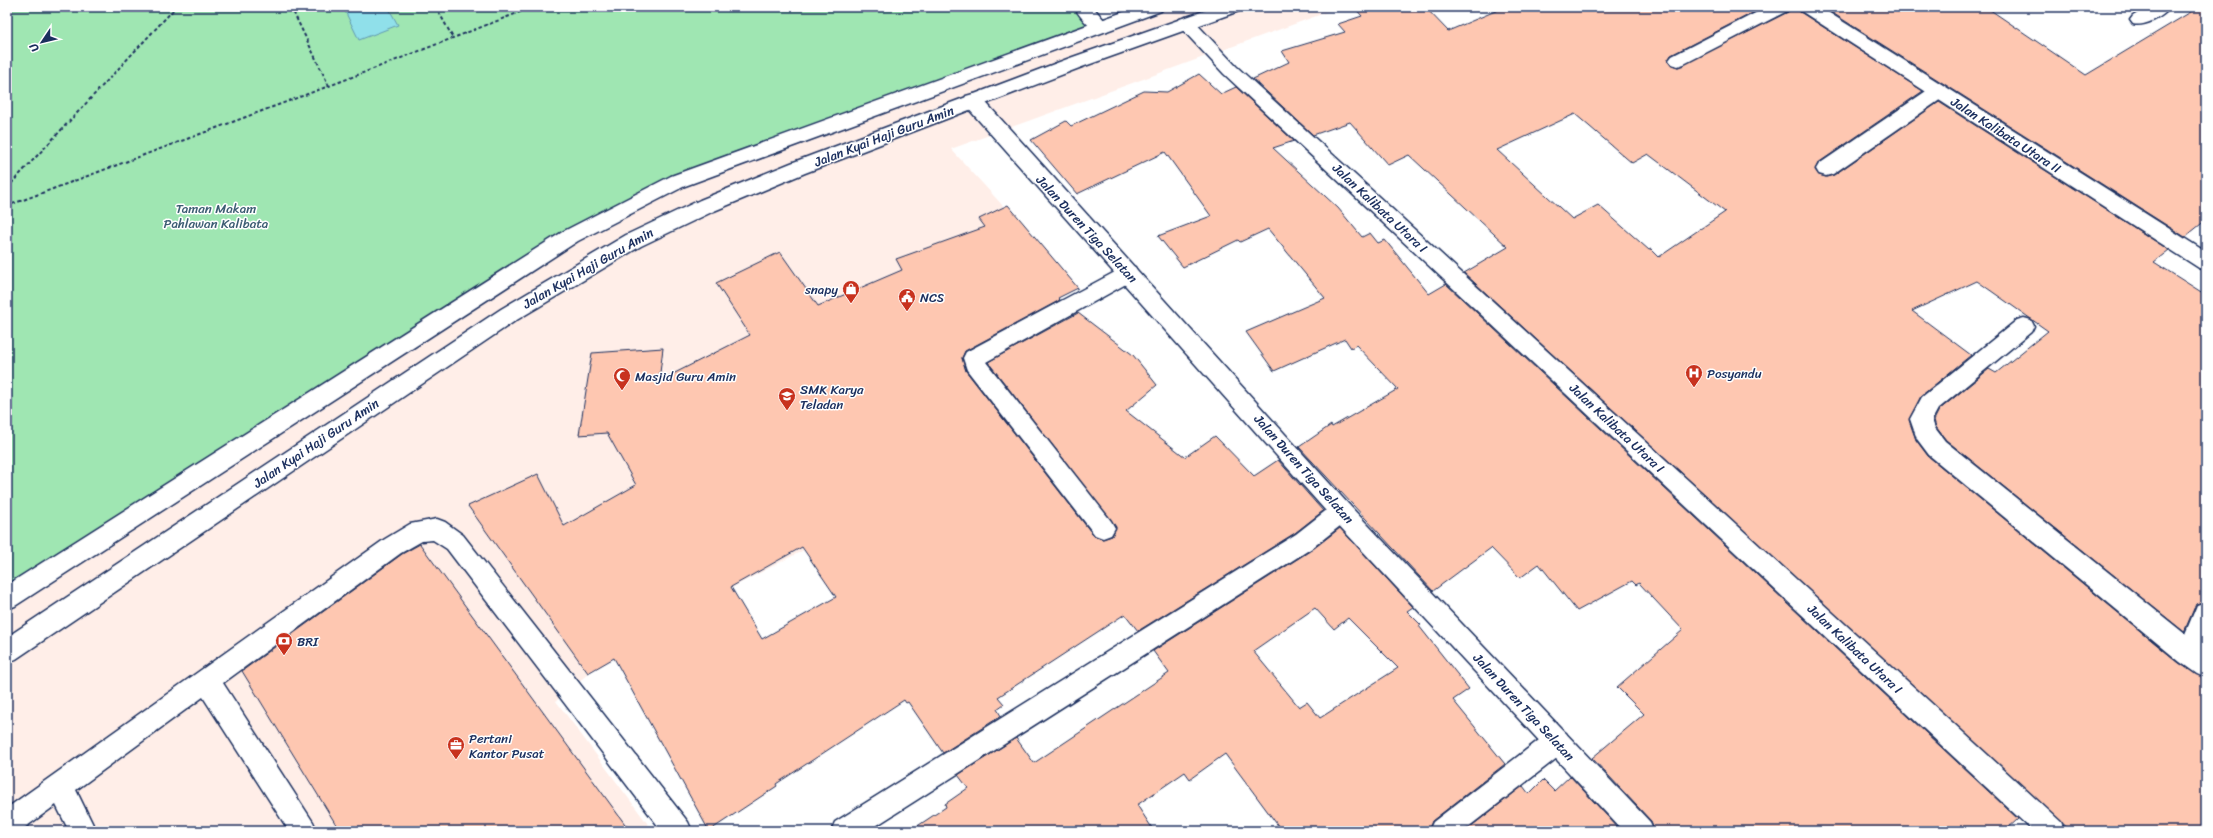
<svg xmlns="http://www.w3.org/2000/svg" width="2213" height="838" viewBox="0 0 2213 838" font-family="Sriracha,sans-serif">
  <rect width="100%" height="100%" fill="#fff"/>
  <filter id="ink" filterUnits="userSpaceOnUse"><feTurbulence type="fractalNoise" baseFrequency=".025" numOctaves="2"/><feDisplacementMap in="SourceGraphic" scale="8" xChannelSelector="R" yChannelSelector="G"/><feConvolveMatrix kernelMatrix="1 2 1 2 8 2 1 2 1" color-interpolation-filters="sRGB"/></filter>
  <g filter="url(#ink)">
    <polygon fill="#ffeee8" points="1157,7 1341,7 951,149 1077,287 855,372 930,484 622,645 556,701 653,831 7,831 7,599 571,236 691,176"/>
    <polygon fill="#9fe6b2" stroke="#5d8a88" points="7,7 1083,7 1101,27 691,176 571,236 7,598"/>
    <polygon fill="#90e0ea" stroke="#6199b2" points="343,7 388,7 398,25 359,40"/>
    <g fill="#fec7b1" stroke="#1b2f5e" fill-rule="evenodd">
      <path d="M1354,7H1425L1448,31L1505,7H1764L1671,55L1668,61L1672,65L1678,67L1788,12L1791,7H1797L1800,12L1923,91L1818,163L1815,170L1819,175L1826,177L1834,175L1939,102L2169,250L2154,262L2206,295V601L2196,604L2184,632L1946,440L1936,427L1934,420L1939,410L1989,369L1996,373L2048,331L2031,319L1977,281L1912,311L1971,355L1921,396L1909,420L1916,440L1928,456L2179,663L2206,680V831H2071L1464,273L1508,247L1409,155L1388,165L1350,122L1313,135L1253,79L1289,62L1282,51L1345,32L1338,24L1362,16ZM1575,114L1632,163L1648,154L1725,212L1659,257L1651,249L1649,250L1598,205L1572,219L1497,150Z"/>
      <polygon points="1823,7 1986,7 2086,75 2199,7 2206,7 2206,220 2185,237"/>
      <polygon points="1199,74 1221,94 1236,87 1294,141 1273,148 1338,208 1362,237 1370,233 1378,243 1385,240 1429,294 1446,284 2018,819 2005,831 1655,831 1651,821 1592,758 1644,714 1617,687 1683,630 1639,583 1636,585 1632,581 1577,611 1539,564 1520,578 1491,548 1433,591 1299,447 1331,425 1332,427 1398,389 1356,345 1351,348 1345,339 1274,371 1246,332 1325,298 1268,229 1240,242 1238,240 1183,267 1158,236 1211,216 1165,152 1077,194 1031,140 1066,121 1071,126 1144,91 1167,92"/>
      <path d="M1008,205L1078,288L1058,298L1060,300L965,351L962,358L966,371L1094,536L1102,539L1112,536L1116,527L988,362L1078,313L1133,355L1157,385L1126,411L1185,457L1215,436L1254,476L1278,460L1323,511L1295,533L1138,631L1125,614L998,697L1004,704L997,709L1001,716L943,753L908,702L906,703L904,700L776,784L777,786L709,831L614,658L588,673L468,506L538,474L564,526L636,485L607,433L579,435L592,353L663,348L659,381L750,335L716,283L780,252L818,306L902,270L896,259L985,227L979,219ZM802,547L836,597L762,639L731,587Z"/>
      <path d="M1340,528L1413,607L1407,611L1421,625L1419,626L1469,689L1453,700L1505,764L1432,821L1428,831H1282L1225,754L1190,779L1185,772L1137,805L1154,831H910L946,807L945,804L968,788L958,775L1016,738L1034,763L1169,673L1153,651L1313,549ZM1315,608L1334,629L1348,618L1398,668L1320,718L1307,702L1299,707L1253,651Z"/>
      <polygon points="420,544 630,831 340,831 242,671 402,554"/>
      <polygon points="1570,776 1621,831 1465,831 1523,786 1529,794 1543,780 1554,791"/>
    </g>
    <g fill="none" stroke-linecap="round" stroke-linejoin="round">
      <defs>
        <polygon id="lane" points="437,519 445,522 463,535 688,822 692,831 662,831 447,549 433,540 422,541 401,553 223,683 313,822 317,831 289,831 203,697 76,790 96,831 69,831 56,805 20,831 7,831 7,808 385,539 410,524"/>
        <g id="street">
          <polygon points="1767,7 1790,7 1787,11 1684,64 1678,66 1672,64 1669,60 1672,56"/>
          <path d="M2148,7H2170C2164,17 2144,27 2133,24L2130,20L2133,16Z"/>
          <polygon points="1186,17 1192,19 1236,66 2061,822 2065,831 2033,831 1224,74 1180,27 1177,23 1180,19"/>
          <polygon points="1938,86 1944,87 1947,92 1944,97 1833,174 1826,176 1819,174 1816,169 1819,164 1932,87"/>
          <polygon points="1128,265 1135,267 1138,273 1135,279 986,362 1111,521 1115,528 1111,535 1103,538 1095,535 967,370 963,358 966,352"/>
          <polygon points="2024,318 2031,320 2034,326 2031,332 1938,409 1932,420 1935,428 1945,441 2185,634 2197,605 2206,602 2206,643 2204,649 2206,651 2206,678 2197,674 2180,662 1929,455 1917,439 1910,419 1922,397 2017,320"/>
          <polygon points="1341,502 1349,505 1353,512 1349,519 1312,548 868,831 831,831 835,822 1296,534 1333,505"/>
          <polygon points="1557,729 1566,733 1570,742 1566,751 1463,831 1429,831 1433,822 1548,733"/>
        </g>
        <g id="secondary">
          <path d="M1074,7H1093L1110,27L1107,31C1093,35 1081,18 1074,7Z"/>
          <polygon points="1798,7 1820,7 2206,252 2206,270 2199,268 1801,11"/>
          <polygon points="973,94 980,96 1349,505 1650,822 1654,831 1623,831 1333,519 966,106 964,101 966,96"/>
        </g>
        <g id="primary">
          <polygon points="1137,7 1164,7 1161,11 685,186 578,241 15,606 7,609 7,585 564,231 671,176"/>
          <polygon points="1215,7 1242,7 1239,11 1082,67 805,173 714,211 641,246 515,321 16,659 7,663 7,637 501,309 626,235 700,200 791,163 1070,58"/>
        </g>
      </defs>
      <use href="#lane" stroke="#1b2f5e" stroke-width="3"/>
      <use href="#street" stroke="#1b2f5e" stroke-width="3"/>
      <use href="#secondary" stroke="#1b2f5e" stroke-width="3"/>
      <use href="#primary" stroke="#1b2f5e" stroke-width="3"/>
      <g stroke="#1b2f5e" stroke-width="2" stroke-dasharray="3.5 2.5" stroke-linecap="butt">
        <polyline points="291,7 329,86"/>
        <polyline points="436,7 453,38"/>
        <polyline points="7,188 176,7"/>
        <polyline points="7,206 329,86 533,7"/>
      </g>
      <use href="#lane" fill="#fff" fill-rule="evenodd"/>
      <use href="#street" fill="#fff" fill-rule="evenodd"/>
      <use href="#secondary" fill="#fff" fill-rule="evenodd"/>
      <use href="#primary" fill="#fff" fill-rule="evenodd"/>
    </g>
  </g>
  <defs>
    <symbol id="shop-pin" viewBox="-11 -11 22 30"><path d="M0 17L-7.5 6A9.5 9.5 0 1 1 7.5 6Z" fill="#c8321e" stroke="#fff"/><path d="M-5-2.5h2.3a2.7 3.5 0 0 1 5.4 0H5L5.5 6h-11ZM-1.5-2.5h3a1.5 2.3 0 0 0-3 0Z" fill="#fff"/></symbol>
    <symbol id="civic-pin" viewBox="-11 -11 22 30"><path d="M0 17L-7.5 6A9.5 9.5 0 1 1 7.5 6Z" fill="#c8321e" stroke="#fff"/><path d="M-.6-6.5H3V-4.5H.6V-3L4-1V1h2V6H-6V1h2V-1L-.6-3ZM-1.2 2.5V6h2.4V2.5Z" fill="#fff"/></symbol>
    <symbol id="hospital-pin" viewBox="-11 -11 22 30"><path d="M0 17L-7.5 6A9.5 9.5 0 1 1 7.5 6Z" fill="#c8321e" stroke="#fff"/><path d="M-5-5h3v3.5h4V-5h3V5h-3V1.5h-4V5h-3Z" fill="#fff"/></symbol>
    <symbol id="mosque-pin" viewBox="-11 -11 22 30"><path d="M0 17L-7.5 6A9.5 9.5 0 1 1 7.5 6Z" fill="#c8321e" stroke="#fff"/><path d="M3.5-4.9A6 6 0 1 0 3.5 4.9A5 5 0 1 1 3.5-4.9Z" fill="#fff"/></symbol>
    <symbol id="school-pin" viewBox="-11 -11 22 30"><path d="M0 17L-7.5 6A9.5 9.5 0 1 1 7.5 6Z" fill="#c8321e" stroke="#fff"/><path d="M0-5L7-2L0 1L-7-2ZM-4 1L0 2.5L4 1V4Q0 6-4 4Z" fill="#fff"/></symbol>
    <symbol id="bank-pin" viewBox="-11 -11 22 30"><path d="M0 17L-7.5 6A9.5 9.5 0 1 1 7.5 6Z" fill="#c8321e" stroke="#fff"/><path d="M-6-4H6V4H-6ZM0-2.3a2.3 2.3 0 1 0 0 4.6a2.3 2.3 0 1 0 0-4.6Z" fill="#fff"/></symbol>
    <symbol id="office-pin" viewBox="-11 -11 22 30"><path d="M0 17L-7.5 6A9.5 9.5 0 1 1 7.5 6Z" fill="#c8321e" stroke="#fff"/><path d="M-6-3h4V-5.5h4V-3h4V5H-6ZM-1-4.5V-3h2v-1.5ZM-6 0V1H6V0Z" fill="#fff"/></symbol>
  </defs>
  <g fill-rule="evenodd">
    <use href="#shop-pin" x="841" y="279" width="20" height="27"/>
    <use href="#civic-pin" x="897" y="287" width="20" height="27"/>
    <use href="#hospital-pin" x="1684" y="363" width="20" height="27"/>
    <use href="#mosque-pin" x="612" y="366" width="20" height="27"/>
    <use href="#school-pin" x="777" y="386" width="20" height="27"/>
    <use href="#bank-pin" x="274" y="631" width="20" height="27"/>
    <use href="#office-pin" x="446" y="735" width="20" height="27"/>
  </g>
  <g text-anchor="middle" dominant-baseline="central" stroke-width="3" stroke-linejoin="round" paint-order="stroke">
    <g font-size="13" fill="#1b2f5e" stroke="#fff">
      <text transform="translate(2006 135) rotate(33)">Jalan Kalibata Utara II</text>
      <text transform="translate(884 136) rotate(-21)">Jalan Kyai Haji Guru Amin</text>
      <text transform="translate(1380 208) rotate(43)">Jalan Kalibata Utara I</text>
      <text transform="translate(1087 229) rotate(47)">Jalan Duren Tiga Selatan</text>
      <text transform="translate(588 268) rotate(-30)">Jalan Kyai Haji Guru Amin</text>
      <text transform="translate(1617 428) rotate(43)">Jalan Kalibata Utara I</text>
      <text transform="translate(316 443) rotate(-34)">Jalan Kyai Haji Guru Amin</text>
      <text transform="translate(1304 469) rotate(48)">Jalan Duren Tiga Selatan</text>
      <text transform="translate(1855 649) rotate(43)">Jalan Kalibata Utara I</text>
      <text transform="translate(1524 707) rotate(47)">Jalan Duren Tiga Selatan</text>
    </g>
    <g font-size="13" fill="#3c5d73" stroke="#fff">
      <text x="216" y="208">Taman Makam<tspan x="216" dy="15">Pahlawan Kalibata</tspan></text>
    </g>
    <g font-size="13" fill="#1b2f5e" stroke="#fff" text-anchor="start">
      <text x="838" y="289" text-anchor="end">snapy</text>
      <text x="920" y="297">NCS</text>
      <text x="1707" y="373">Posyandu</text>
      <text x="635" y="376">Masjid Guru Amin</text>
      <text x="800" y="389">SMK Karya<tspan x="800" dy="15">Teladan</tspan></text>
      <text x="297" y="641">BRI</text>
      <text x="469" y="738">Pertani<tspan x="469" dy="15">Kantor Pusat</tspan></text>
    </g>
  </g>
  <rect width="2213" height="838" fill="none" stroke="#fff" stroke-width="24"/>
  <rect x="12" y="12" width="2189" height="814" fill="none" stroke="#1b2f5e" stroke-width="1.5" filter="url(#ink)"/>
  <g transform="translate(42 42) rotate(235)" stroke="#ffffff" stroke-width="3" paint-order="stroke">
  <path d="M0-3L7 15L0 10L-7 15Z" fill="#1b2f5e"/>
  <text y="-6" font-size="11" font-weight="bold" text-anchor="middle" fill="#1b2f5e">U</text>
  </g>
</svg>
